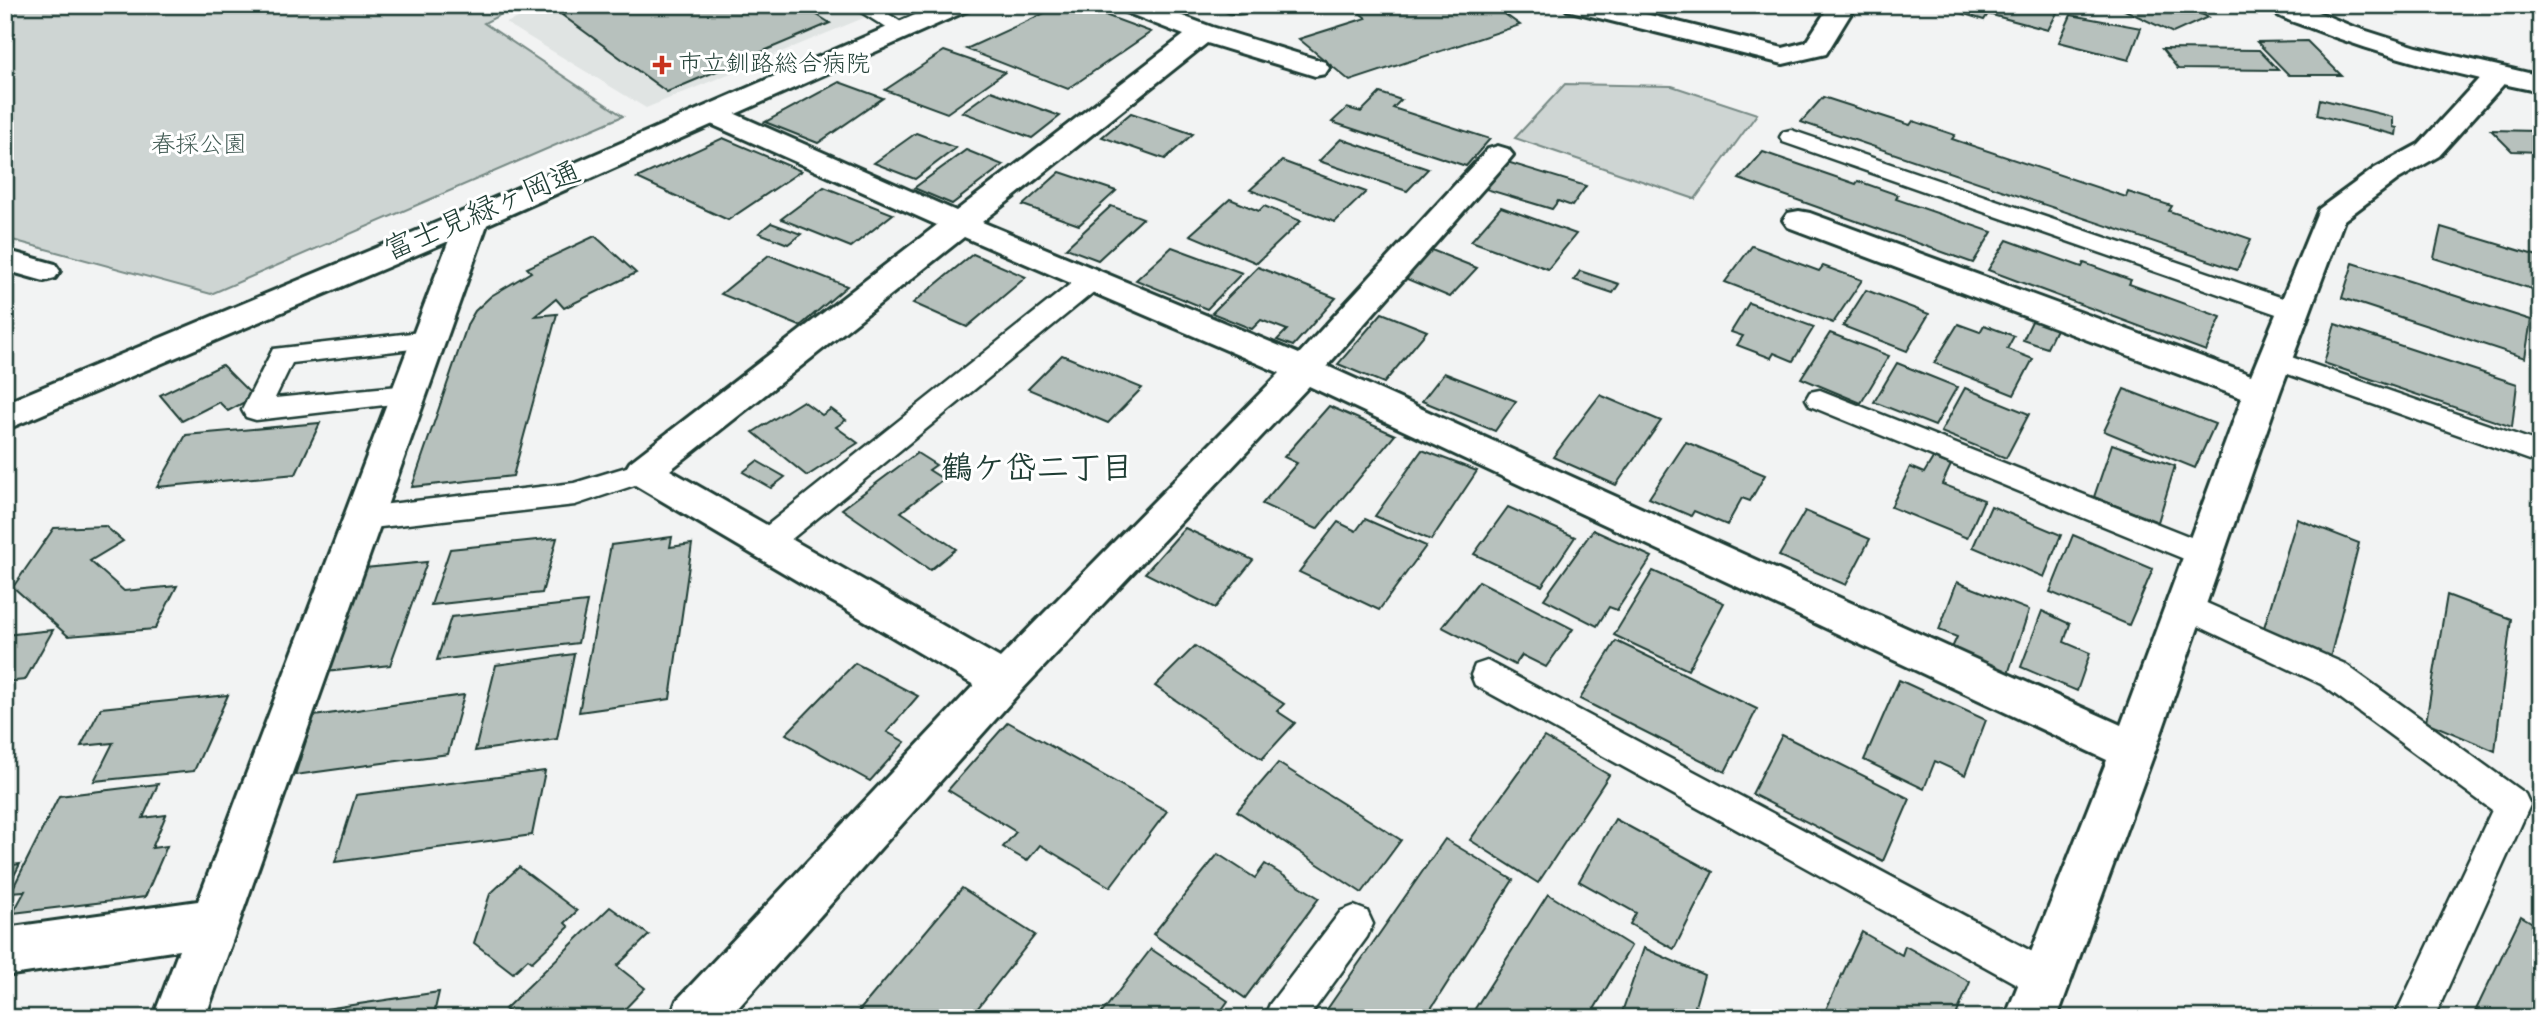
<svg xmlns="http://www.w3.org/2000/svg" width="2546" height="1023" viewBox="0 0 2546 1023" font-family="'Indie Flower','Klee One',sans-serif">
  <rect width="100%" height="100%" fill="#f2f3f3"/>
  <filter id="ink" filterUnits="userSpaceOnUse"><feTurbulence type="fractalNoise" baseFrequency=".0143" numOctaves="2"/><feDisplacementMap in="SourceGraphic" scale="14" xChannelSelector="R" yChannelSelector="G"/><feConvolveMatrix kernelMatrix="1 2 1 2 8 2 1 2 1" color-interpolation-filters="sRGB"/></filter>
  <g filter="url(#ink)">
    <polygon fill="#e0e4e3" points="549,5 895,5 646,108 506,23"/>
    <g fill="#ced5d3" stroke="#768984" stroke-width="2">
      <polygon points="5,5 519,5 484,23 623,116 211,294 5,238"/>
      <polygon points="1565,84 1672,86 1757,114 1695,199 1515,138"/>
    </g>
    <g fill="#b7c1bd" stroke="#1f3d34" stroke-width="2">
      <polygon points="586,5 801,5 830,23 667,92 562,15"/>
      <polygon points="1062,5 1078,5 1151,32 1068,89 966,49"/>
      <polygon points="1350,5 1492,5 1520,25 1350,81 1299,39 1366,18"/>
      <polygon points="1935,5 2034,5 2058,11 2048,30 1988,14 1984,20"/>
      <polygon points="2114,5 2182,5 2208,17 2173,33"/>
      <polygon points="2343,5 2400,5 2405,10 2346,9"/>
      <polygon points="2407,5 2469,5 2476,11 2412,10"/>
      <polygon points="2475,5 2541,5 2541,12 2482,11"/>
      <polygon points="2071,15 2141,28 2129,60 2059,42"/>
      <polygon points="2307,41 2341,75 2289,75 2257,42"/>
      <polygon points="2162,49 2259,50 2278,70 2178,69"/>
      <polygon points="944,51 1005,72 947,113 885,90"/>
      <polygon points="839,82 883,98 818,143 765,122"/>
      <polygon points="991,91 1060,116 1032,138 962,112"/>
      <polygon points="1380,93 1401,100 1393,108 1490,139 1466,166 1332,122 1347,108 1361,112"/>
      <polygon points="1823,97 1910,125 1913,121 1955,135 1952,139 2126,197 2128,192 2172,206 2169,211 2251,239 2237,270 1801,122"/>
      <polygon points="2320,99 2393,117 2393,127 2397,128 2396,135 2317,115"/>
      <polygon points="1131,113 1193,134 1165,159 1102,137"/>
      <polygon points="2491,130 2536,131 2541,136 2541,152 2512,151"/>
      <polygon points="916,133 956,148 915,179 874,163"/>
      <polygon points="723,138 801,171 728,220 637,178"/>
      <polygon points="1341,139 1428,169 1407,191 1319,161"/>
      <polygon points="966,150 1003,165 952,204 914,188"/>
      <polygon points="1763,152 1856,184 1858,181 1898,195 1896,199 1992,232 1973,263 1739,179"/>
      <polygon points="1282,161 1366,192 1335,222 1250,190"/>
      <polygon points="1507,162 1586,186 1572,206 1558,201 1552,209 1486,189"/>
      <polygon points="1060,172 1116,191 1079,225 1023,205"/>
      <polygon points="824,187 893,214 851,247 781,219"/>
      <polygon points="1230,199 1259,211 1264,206 1301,221 1257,263 1190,235"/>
      <polygon points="1111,206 1143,218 1098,260 1066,248"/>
      <polygon points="1501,207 1576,234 1548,269 1471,241"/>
      <polygon points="771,223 801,234 788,244 759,233"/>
      <polygon points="2441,227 2541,257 2538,291 2434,258"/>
      <polygon points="595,236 636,273 564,308 556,299 535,316 557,314 513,476 412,487 468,323 475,311 491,296 531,272 527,268"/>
      <polygon points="2007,240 2082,267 2084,263 2131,280 2129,284 2221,317 2206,351 1988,270"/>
      <polygon points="1752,246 1819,271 1823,266 1862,280 1833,323 1725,282"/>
      <polygon points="1172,247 1242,273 1207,309 1136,280"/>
      <polygon points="1429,249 1477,268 1450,297 1402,277"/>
      <polygon points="973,254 1026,277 967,327 913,303"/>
      <polygon points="769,255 847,286 800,326 721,294"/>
      <polygon points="2353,263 2531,320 2525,358 2342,298"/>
      <polygon points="1258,267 1336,298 1293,346 1277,340 1287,330 1261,320 1252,329 1212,313"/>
      <polygon points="1580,271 1619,284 1613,293 1574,280"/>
      <polygon points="1866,290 1929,314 1907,351 1843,326"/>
      <polygon points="1749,303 1814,327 1793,361 1774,353 1771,358 1737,345 1743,336 1731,332"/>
      <polygon points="1382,313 1427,331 1384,383 1338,364"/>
      <polygon points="2033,319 2057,327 2047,348 2023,340"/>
      <polygon points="1958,324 1980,332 1984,325 2014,336 2007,349 2033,359 2014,395 1934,363"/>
      <polygon points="2335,324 2517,384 2512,427 2324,363"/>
      <polygon points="1830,333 1889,356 1861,403 1801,378"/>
      <polygon points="1062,355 1142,388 1108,423 1028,389"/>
      <polygon points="1897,363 1957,387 1935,426 1874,402"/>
      <polygon points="222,365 254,397 228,411 219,402 182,421 160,395"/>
      <polygon points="1444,373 1516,401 1495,431 1422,401"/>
      <polygon points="1965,388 2029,414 2006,458 1941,432"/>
      <polygon points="2124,389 2215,424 2195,468 2104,431"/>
      <polygon points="1600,395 1661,421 1616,485 1553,457"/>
      <polygon points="803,401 822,415 831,409 846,420 836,427 858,443 807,476 753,432"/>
      <polygon points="1329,406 1395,435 1317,529 1262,504 1297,463 1284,457"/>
      <polygon points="320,423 296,474 157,487 186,435"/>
      <polygon points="1686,442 1765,475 1750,501 1742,498 1727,525 1694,511 1691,516 1649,498"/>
      <polygon points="2112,444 2175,466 2158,522 2094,497"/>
      <polygon points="1422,450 1477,471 1431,540 1375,516"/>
      <polygon points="917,453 936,465 929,470 943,479 901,512 956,549 930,570 842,509"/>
      <polygon points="1933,458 1951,465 1942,484 1984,500 1967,538 1891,507 1910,467 1924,473"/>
      <polygon points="757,461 785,477 771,488 743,472"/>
      <polygon points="1991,506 2061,535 2044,577 1973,547"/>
      <polygon points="1508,507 1575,537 1542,586 1474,554"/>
      <polygon points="1805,511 1870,539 1846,585 1779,556"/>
      <polygon points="1365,519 1426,546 1379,610 1299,572 1338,522 1356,531"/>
      <polygon points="2297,519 2359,543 2329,662 2262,634"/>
      <polygon points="105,526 123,541 90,561 124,591 177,586 155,629 68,636 13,587 54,528"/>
      <polygon points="1185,528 1253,560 1215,608 1145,573"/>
      <polygon points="1593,530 1652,557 1617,610 1609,607 1597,626 1544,599"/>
      <polygon points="2073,535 2153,569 2129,625 2050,592"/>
      <polygon points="672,537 670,547 692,544 670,699 579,712 611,545"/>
      <polygon points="557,538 542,593 431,605 450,549"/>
      <polygon points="427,562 390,665 325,672 365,568"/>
      <polygon points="1653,571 1724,603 1688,670 1614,635"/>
      <polygon points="1479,581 1573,629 1546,667 1522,655 1515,665 1442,627"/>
      <polygon points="1957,582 2029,610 2008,674 1951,650 1957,637 1939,630"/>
      <polygon points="2447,595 2511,619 2495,751 2426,722"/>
      <polygon points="587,602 578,643 437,660 451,617"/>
      <polygon points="2042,611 2070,624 2064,642 2090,653 2077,691 2021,667"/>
      <polygon points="53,630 25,680 5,682 5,635"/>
      <polygon points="1616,641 1757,709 1725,772 1580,699"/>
      <polygon points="1195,646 1284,704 1277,711 1295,723 1262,759 1155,686"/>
      <polygon points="574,654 557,739 475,751 496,665"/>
      <polygon points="855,663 918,696 887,732 905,742 870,781 786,734"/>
      <polygon points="1899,680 1986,720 1965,775 1935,761 1924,789 1864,760"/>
      <polygon points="228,695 194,771 94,781 113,743 81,746 101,708"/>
      <polygon points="464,695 448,754 295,775 314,716"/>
      <polygon points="1008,722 1167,811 1110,887 1040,845 1027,861 1003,847 1016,832 948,790"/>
      <polygon points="1782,735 1910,799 1883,861 1752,794"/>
      <polygon points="1544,737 1609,775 1538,883 1470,840"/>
      <polygon points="1278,763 1401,840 1362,893 1237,811"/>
      <polygon points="545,771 532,835 335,862 356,795"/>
      <polygon points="158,784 143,818 166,815 152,848 167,846 145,897 13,913 25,891 11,892 59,796"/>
      <polygon points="1615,819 1713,872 1674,949 1630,924 1636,913 1579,881"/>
      <polygon points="1445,839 1513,880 1425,1018 1321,1018"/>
      <polygon points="1218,854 1255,878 1265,864 1319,898 1245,998 1153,934"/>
      <polygon points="20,864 5,893 5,866"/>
      <polygon points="519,867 577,911 565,923 569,927 532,962 528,959 513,973 474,943 490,894"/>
      <polygon points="962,888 1035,935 970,1018 853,1018"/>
      <polygon points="1548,894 1631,946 1589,1018 1469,1018"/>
      <polygon points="610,907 649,935 617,966 645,988 620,1014 624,1018 516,1018 505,1009"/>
      <polygon points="2521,916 2541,928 2541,1018 2472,1018"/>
      <polygon points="1862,932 1902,955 1905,946 1970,982 1955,1018 1822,1018"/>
      <polygon points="1644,948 1704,975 1695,1006 1721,1018 1620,1018"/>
      <polygon points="1151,949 1228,1001 1216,1018 1098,1018"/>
      <polygon points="439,992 433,1018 323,1018 326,1009"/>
    </g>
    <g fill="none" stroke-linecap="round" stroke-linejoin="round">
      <defs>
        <g id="lane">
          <polygon points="850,5 875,5 913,30 910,34 896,34"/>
          <path d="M1219,5H1256C1246,16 1229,16 1219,5Z"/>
          <polygon points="1791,130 2303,305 2307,311 2303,317 2294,319 2285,317 1783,142 1780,137 1783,132"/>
          <polygon points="1092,272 1101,274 1105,280 1101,286 777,551 766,555 755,551 751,543 755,535 1083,274"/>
          <polygon points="429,331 438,334 442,340 438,346 292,363 275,398 409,385 419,387 423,394 419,401 256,420 246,417 242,410 273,349"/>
          <polygon points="2274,351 2541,443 2541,464 2265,366 2261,360 2265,354"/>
          <polygon points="1820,390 2216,547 2220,555 2216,563 2205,567 2194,563 1810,406 1806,399 1810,392"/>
          <polygon points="643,462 653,465 657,472 653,479 575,505 363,529 352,526 348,518 352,510 363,507 574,483"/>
          <polygon points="2186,594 2345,664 2525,794 2530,805 2434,1018 2394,1018 2492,810 2321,684 2175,615 2170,606 2175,597"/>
          <polygon points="1487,661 2059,966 2064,979 2059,992 2045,998 2031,992 1475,685 1471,675 1475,665"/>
          <polygon points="1354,906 1367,911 1373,924 1367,937 1308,1018 1264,1018 1270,1004 1341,911"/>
        </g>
        <g id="street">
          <path d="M1116,5H1153L1212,27L1325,62L1329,68L1325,74L1315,76L1207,43L982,222L1299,354L1488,149L1498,146L1508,149L1513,155L1508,161L1327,366L2121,725L2242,398L1788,227L1783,220L1788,213L1799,211L1810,213L2251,375L2319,209L2375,168L2419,144L2487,70L2497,68L2507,70L2511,76L2439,156L2397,180L2344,220L2280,392L2155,751L2057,1018H2005L2107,760L1309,386L1019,693L729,1018H670L677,1000L974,685L630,482L624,472L630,462L937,225L702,120L698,114L702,108L712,105L722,108L956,211L1184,35L1120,10ZM964,237L1280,373L1000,658L670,470Z"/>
          <polygon points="1563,5 1609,5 1783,48 1806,42 1830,5 1856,5 1826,54 1783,64 1567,10"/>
          <polygon points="473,210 484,212 489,219 205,1018 153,1018 179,950 5,976 5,928 198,901 457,219 462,212"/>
          <polygon points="5,250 55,264 60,271 55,278 44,281 5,270"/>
        </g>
        <g id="secondary">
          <polygon points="938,5 973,5 969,10 484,226 5,430 5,403 462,212"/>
          <path d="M2266,5H2301L2351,26L2417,47L2541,76V92C2462,76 2384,57 2308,27C2295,22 2274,17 2266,5Z"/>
        </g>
      </defs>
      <use href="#lane" stroke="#1f3d34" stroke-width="5"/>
      <use href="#street" stroke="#1f3d34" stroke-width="6"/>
      <use href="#secondary" stroke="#1f3d34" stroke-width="6"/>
      <use href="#lane" fill="#fff" fill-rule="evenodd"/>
      <use href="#street" fill="#fff" fill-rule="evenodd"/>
      <use href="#secondary" fill="#fff" fill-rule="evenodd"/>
    </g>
  </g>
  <path fill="#c8321e" stroke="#fff" stroke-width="2.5" d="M658.5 54.5h7v7h7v7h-7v7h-7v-7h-7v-7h7z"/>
  <g text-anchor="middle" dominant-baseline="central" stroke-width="6" stroke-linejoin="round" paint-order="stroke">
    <g font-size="24" fill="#1f3d34" stroke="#fff" text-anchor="start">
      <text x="678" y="65">市立釧路総合病院</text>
    </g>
    <g font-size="24" fill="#425b54" stroke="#fff">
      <text x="199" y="146">春採公園</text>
    </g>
    <g font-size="30" fill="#1f3d34" stroke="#fff">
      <text transform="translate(483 213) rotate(-23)">富士見緑ヶ岡通</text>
    </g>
    <g font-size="32" font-weight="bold" fill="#1f3d34" stroke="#fff">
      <text x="1037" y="470">鶴ケ岱二丁目</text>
    </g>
  </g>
  <rect width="2546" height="1023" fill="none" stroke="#fff" stroke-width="28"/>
  <rect x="14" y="14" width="2518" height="995" fill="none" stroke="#1f3d34" stroke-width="2.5" filter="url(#ink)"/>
</svg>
